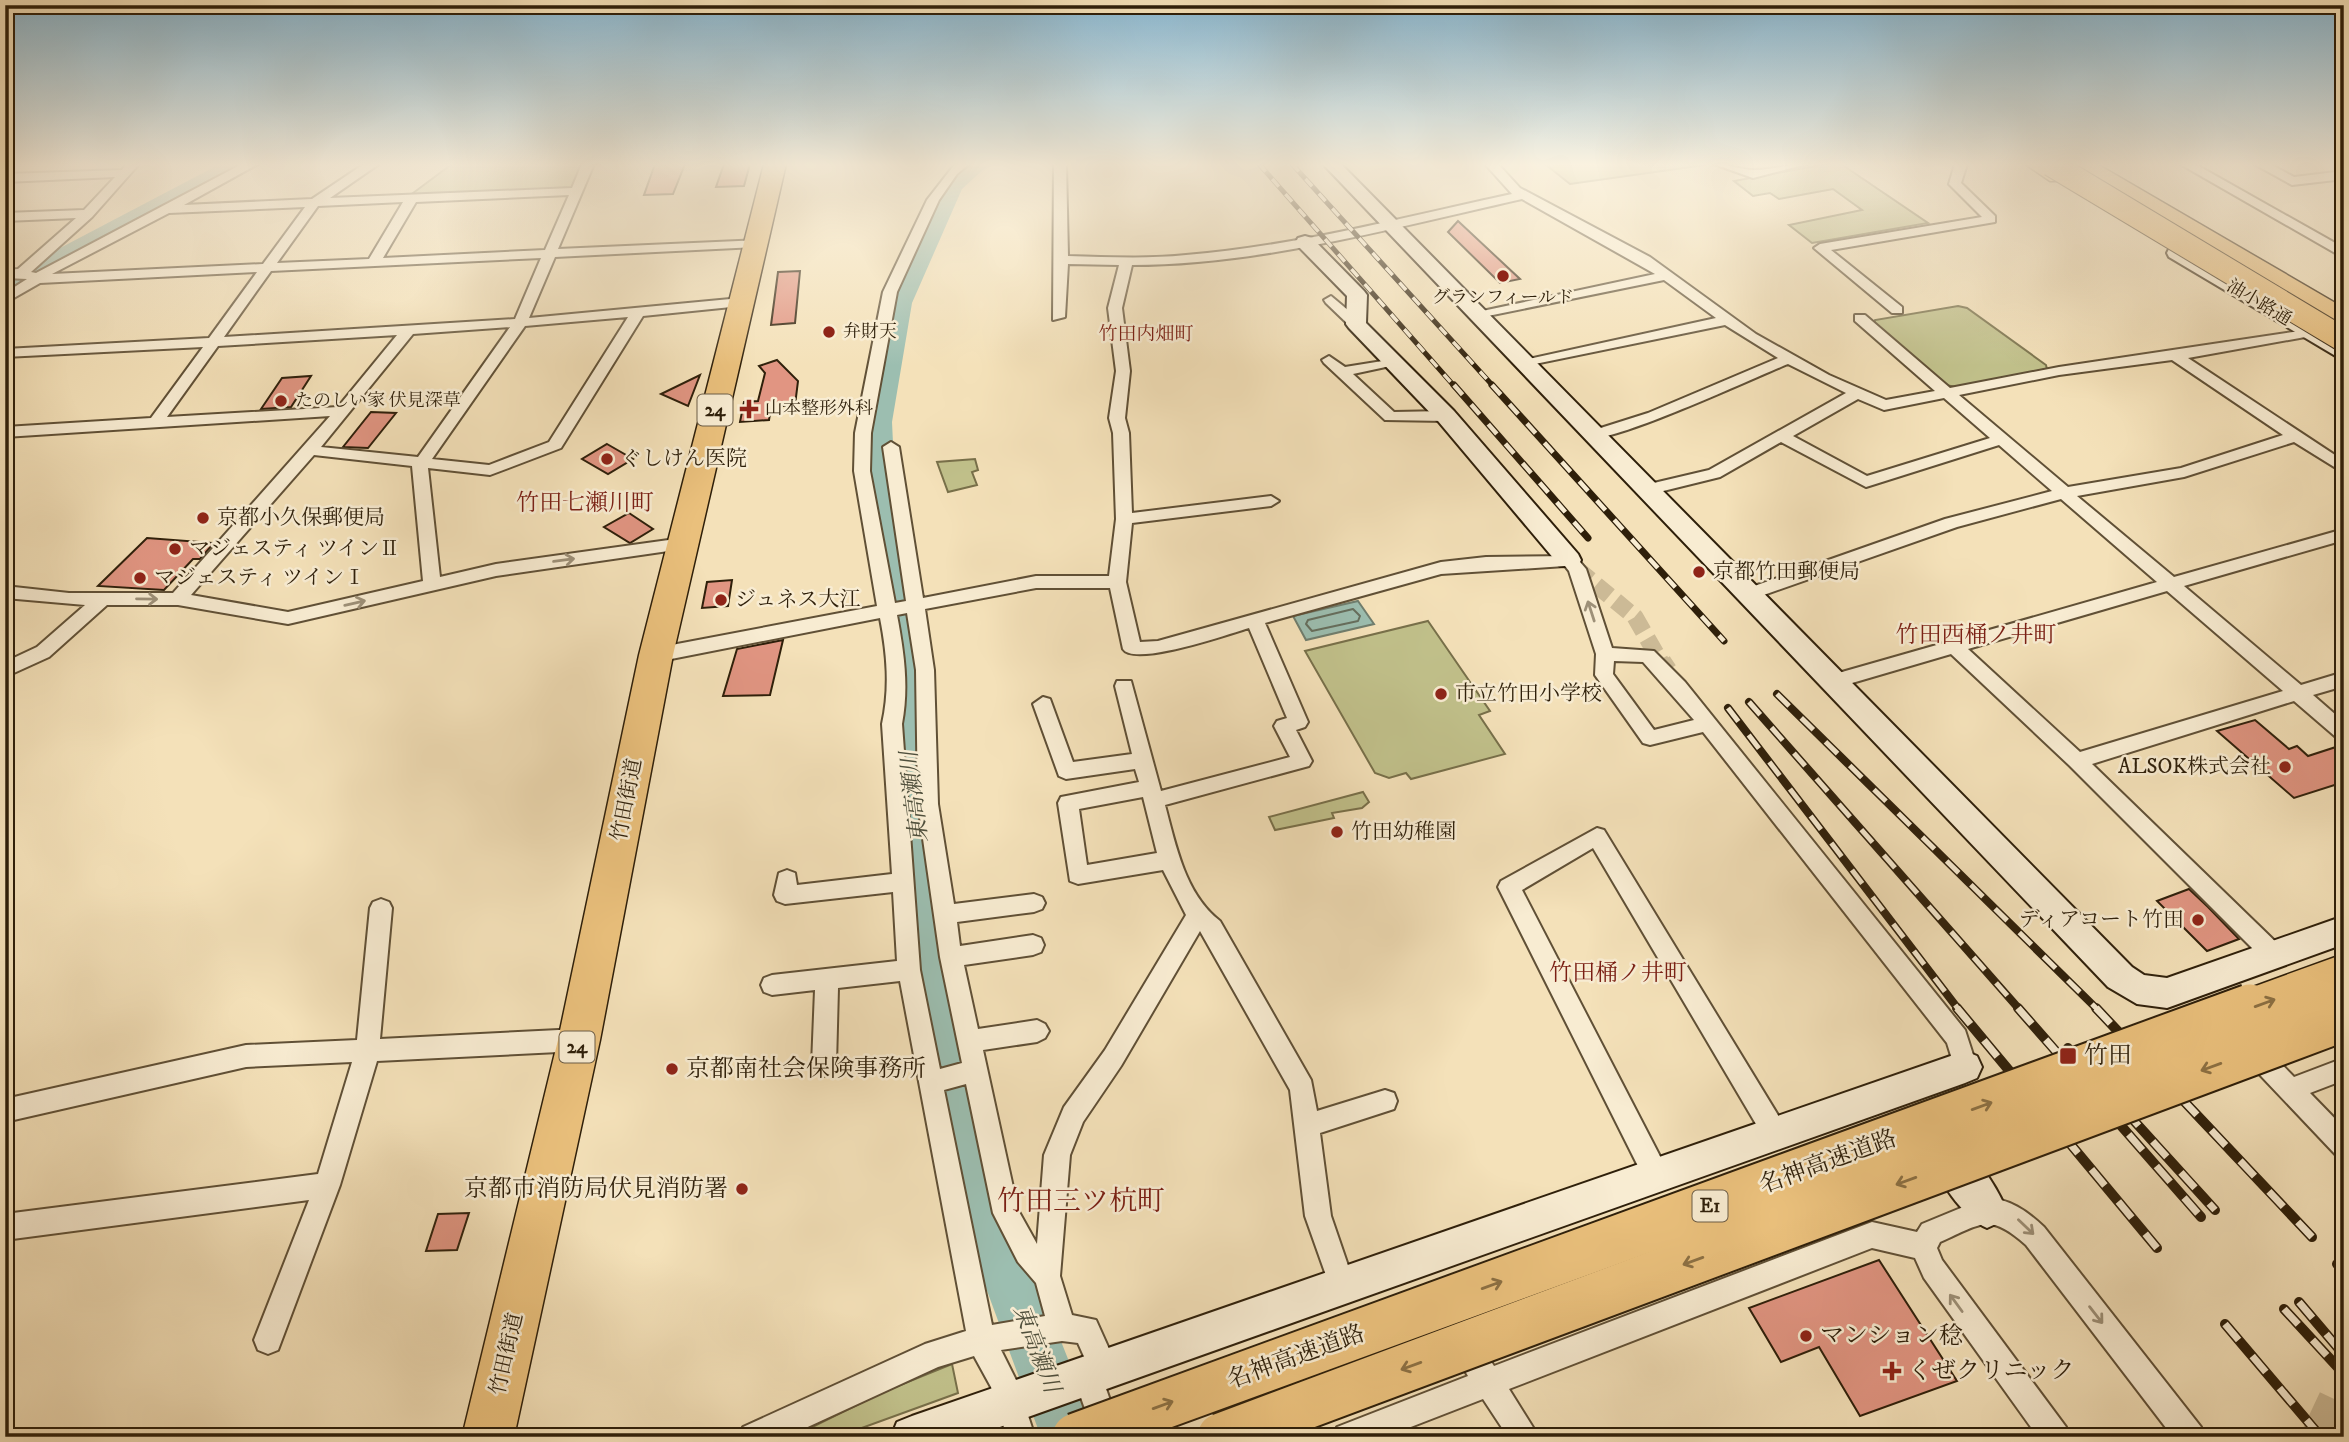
<svg xmlns="http://www.w3.org/2000/svg" width="2349" height="1442" viewBox="0 0 2349 1442" font-family="'IM FELL DW Pica','Noto Serif JP',serif">
  <rect width="100%" height="100%" fill="#f4e1b9"/>
  <filter id="stains"><feTurbulence type="fractalNoise" baseFrequency=".00286" numOctaves="4"/><feColorMatrix values="0 0 0 0 .2 0 0 0 0 .09 0 0 0 0 .02 0 0 0 .5 -.17"/></filter>
  <radialGradient id="worn" r=".72"><stop offset=".6" stop-color="#630" stop-opacity="0"/><stop offset="1" stop-color="#630" stop-opacity=".3"/></radialGradient>
  <g fill="#c1c18b" stroke="#78704a" stroke-width="2">
    <polygon points="452,164 583,164 571,189 409,196"/>
    <polygon points="1545,164 1559,165 1712,164 1570,184"/>
    <polygon points="1826,164 1841,164 1928,223 1812,243 1789,225 1862,210 1833,189 1779,199 1770,193 1753,196 1734,181"/>
    <polygon points="1958,306 1967,308 2046,365 2047,369 1957,387 1945,385 1874,325 1875,320"/>
    <polygon points="975,459 978,470 972,472 977,485 948,492 937,462"/>
    <polygon points="1428,621 1490,711 1479,715 1505,754 1411,779 1406,773 1389,778 1375,773 1305,651"/>
    <polygon points="1363,792 1369,802 1362,808 1332,813 1334,818 1275,830 1269,817"/>
    <polygon points="952,1364 958,1393 837,1437 792,1437 883,1392"/>
  </g>
  <polygon fill="#9cbeb0" stroke="#707e6e" stroke-width="2" points="1358,601 1374,624 1306,640 1293,616"/>
  <g fill="none" stroke-linecap="round" stroke-linejoin="round">
    <polygon stroke="#656e5d" stroke-width="2" points="1353,609 1360,616 1358,621 1312,631 1306,624 1308,620"/>
    <g fill="#9cbeb0" fill-rule="evenodd">
      <polygon points="220,164 251,164 247,169 5,296 5,277"/>
      <polygon points="960,164 989,164 962,189 912,303 892,422 895,486 911,556 926,658 928,751 958,958 1014,1223 1099,1437 1041,1437 962,1223 914,958 888,751 890,658 877,556 863,486 862,422 884,303 938,189 952,170"/>
    </g>
  </g>
  <g fill="#e19582" stroke="#2e1f0a" stroke-width="2">
    <polygon points="655,164 685,164 673,194 644,195"/>
    <polygon points="724,164 750,164 744,186 716,187"/>
    <polygon points="1458,221 1520,279 1500,283 1448,232"/>
    <polygon points="800,271 795,323 771,325 778,272"/>
    <polygon points="777,360 798,381 795,405 771,407 769,420 740,422 744,402 758,401 765,373 759,366"/>
    <polygon points="700,375 688,406 661,394"/>
    <polygon points="311,376 291,407 261,409 282,378"/>
    <polygon points="371,412 396,413 368,448 343,447"/>
    <polygon points="607,444 633,459 608,474 582,459"/>
    <polygon points="629,513 653,529 630,543 604,527"/>
    <polygon points="147,538 214,543 200,559 193,559 164,590 98,586"/>
    <polygon points="732,580 728,606 702,608 707,582"/>
    <polygon points="783,640 770,695 723,696 737,649"/>
    <polygon points="2255,720 2289,749 2297,746 2308,756 2336,747 2344,754 2344,782 2294,798 2217,731"/>
    <polygon points="2189,889 2208,907 2239,939 2207,951 2157,901"/>
    <polygon points="469,1213 457,1250 426,1251 438,1214"/>
    <polygon points="1879,1260 1957,1381 1860,1416 1819,1347 1781,1362 1749,1308"/>
  </g>
  <g fill="none" stroke-linecap="round" stroke-linejoin="round">
    <polyline stroke="#ccba96" stroke-width="17" stroke-dasharray="17 8" stroke-linecap="butt" points="1577,569 1635,617 1662,664"/>
    <polyline stroke="#ccba96" stroke-width="21" stroke-dasharray="21 10" stroke-linecap="butt" points="1661,662 1667,671"/>
    <polyline stroke="#ccba96" stroke-width="40" stroke-dasharray="40 20" stroke-linecap="butt" points="2321,1437 2344,1388"/>
    <defs>
      <g id="street">
        <path d="M126,164H139L92,217L31,272L36,273L242,164H258L184,205L312,199L364,164H379L330,198L572,188L582,164H594L558,249L761,240V246L756,247L555,257L529,318L741,298L748,302L741,306L643,316L561,448L490,475L428,468L440,577L496,564L683,538L689,540L691,544L689,548L496,576L288,624L178,605H107L49,657L5,677V662L37,647L85,605L5,598V586L69,593H173L330,416L5,437V427L151,418L203,347L5,357V349L209,338L257,272L40,283L5,303V293L27,279L5,278V270L18,269L76,218L5,221V213L84,210L115,177L5,182V174L122,170ZM569,195L545,250L383,258L416,202ZM403,202L369,259L277,263L318,206ZM305,207L263,264L52,274L169,213ZM541,258L515,319L224,337L271,271ZM628,317L549,442L489,465L432,459L525,326ZM510,327L418,457L321,447L413,334ZM397,335L338,407L167,417L218,346ZM314,455L412,466L423,581L288,612L191,595Z"/>
        <path d="M955,164H969L957,174L939,200L897,292L871,433L870,471L895,603L906,601L883,447L891,442L899,447L923,598L1036,576H1109L1116,519L1113,433L1109,418L1116,371L1108,308L1119,265L1068,264L1065,317L1053,320L1054,164H1066L1068,256C1108,257 1147,259 1186,255C1296,246 1405,217 1512,194L1485,164H1498L1520,188L1650,257L1756,334L1829,375L1886,400L1935,391L1855,321V315H1865L1950,388L2059,367L2327,327V333L2322,334L2188,358L2344,461V473L2294,442L2184,477L2077,496L2174,577L2344,529V540L2184,586L2301,685L2344,672V686L2313,695L2344,722V740L2337,738L2294,701L2092,764L2283,949L2286,956L2283,963L2275,966L2267,963L2070,766L1951,654L1835,688L1826,681L1835,674L2157,582L2061,499L1957,527L1755,598H1743L1740,594L1743,590L1945,519L2052,491L1999,445L1866,487L1781,442L1720,477L1647,495L1641,494V486L1709,470L1846,393L1788,364C1756,377 1612,444 1588,438V432L1648,413L1778,358L1725,325L1520,367V361L1716,318L1664,280L1473,319V313L1655,274L1522,199C1396,227 1261,265 1132,265L1122,308L1130,371L1125,418L1129,433L1132,513L1271,496L1279,501L1271,506L1132,523L1126,582L1140,642L1158,641L1441,562L1486,557L1575,556L1586,569L1612,648L1654,651L1685,682L1965,1030L1977,1067L1973,1075L1965,1078L1957,1075L1947,1043L1703,732L1650,745L1643,743L1595,675L1596,654L1569,571L1565,566L1441,574L1265,623L1308,722L1305,727L1296,730L1312,761L1309,766L1165,805C1176,846 1185,894 1220,921L1311,1080L1317,1111L1385,1090L1394,1093L1397,1101L1394,1109L1320,1133L1331,1216L1355,1286L1351,1295L1342,1299L1333,1295L1305,1216L1290,1090L1200,931L1121,1066L1083,1122L1070,1155L1060,1276L1072,1315L1096,1320L1118,1369L1114,1379L1104,1383L1120,1429L1117,1437H1095L1073,1375L1077,1365L1086,1361L1078,1343L1062,1341L1001,1350L1017,1382L1035,1437H1007L991,1387L974,1356L938,1367L786,1437H739L743,1427L925,1344L966,1331L900,981L838,988L836,1065L832,1073L824,1076L816,1073L812,1065L815,990L772,995L764,992L761,985L764,978L772,975L897,961L893,892L785,904L777,901L774,895L779,873L787,870L795,873L797,885L892,874L882,724C890,688 887,654 880,618L656,662L647,655L656,648L877,606L854,471L855,433L883,292L927,200ZM2172,360L2283,435L2181,468L2068,487L1959,395L2059,375ZM1944,398L1990,438L1867,476L1793,436L1858,399L1884,410ZM1036,588H1110L1123,649C1134,667 1229,634 1249,628L1287,718L1277,721L1274,726L1290,757L1161,791L1131,681H1117L1115,686L1132,754L1073,762L1050,699L1043,697L1033,704L1059,776L1066,779L1135,769L1139,782L1061,797L1058,803L1070,881L1078,884L1163,870L1186,915L1105,1050L1064,1107L1044,1155L1037,1244L1018,1210L983,1050L1037,1042L1045,1038L1049,1031L1045,1024L1037,1020L978,1029L964,965L1033,955L1041,952L1044,945L1041,938L1033,935L960,946L957,922L1034,912L1042,909L1045,903L1042,897L1034,894L954,904L938,804L934,670L925,609ZM2167,591L2283,691L2080,752L1968,649ZM907,613L916,670L918,804L940,957L962,1063L940,1069L920,970L902,724C909,687 904,652 897,615ZM1614,661L1643,662L1694,720L1654,730L1613,674ZM1143,797L1157,853L1087,865L1079,809ZM966,1084L993,1213L1018,1262L1036,1283L1045,1316L992,1325L944,1090Z"/>
        <path d="M1714,164C1728,164 1741,170 1754,170C1772,170 1789,164 1807,164L1753,178Z"/>
        <polygon points="1955,164 1967,164 1961,183 1995,216 1995,222 1831,250 1902,307 1902,313 1892,313 1814,248 1820,244 1982,217 1949,184"/>
        <polygon points="2180,164 2195,164 2344,248 2344,258"/>
        <polygon points="2254,164 2270,164 2294,177 2344,171 2344,179 2292,185"/>
        <polygon points="1331,296 1361,321 1361,327 1351,327 1326,303 1324,300"/>
        <polygon points="1329,356 1345,367 1395,359 1395,365 1353,374 1394,412 1446,411 1454,416 1446,421 1385,420 1324,363 1322,360"/>
        <polygon points="1597,828 1604,830 1784,1125 1787,1133 1784,1141 1775,1145 1766,1141 1593,848 1522,890 1665,1166 1669,1175 1665,1184 1656,1187 1647,1184 1498,887 1501,881"/>
        <polygon points="381,899 389,902 392,908 380,1039 579,1029 587,1032 591,1040 587,1048 579,1051 377,1061 340,1185 278,1350 268,1354 258,1350 254,1340 309,1200 5,1240 5,1214 318,1174 352,1062 246,1067 5,1122 5,1099 246,1045 357,1040 370,908 373,902"/>
        <polygon points="2253,1040 2261,1043 2294,1077 2344,1058 2344,1080 2310,1093 2344,1128 2344,1158 2335,1154 2245,1059 2241,1051 2245,1043"/>
        <path d="M1985,1198C2009,1198 2027,1211 2044,1227L2201,1427L2205,1437H2173L2026,1245C1989,1212 1981,1224 1940,1242L1937,1248L1942,1260L2066,1427L2070,1437H2038L1924,1278L1915,1258L1872,1248L1509,1389L1539,1437H1508L1483,1399L1385,1437H1333L1337,1427L1468,1376L1449,1344L1453,1334L1463,1330L1473,1334L1494,1366L1872,1222L1917,1232L1922,1224Z"/>
      </g>
      <g id="secondary">
        <polygon points="1323,164 1341,164 2132,967 2144,975 2167,978 2344,916 2344,944 2167,1008 2137,1004 2108,987"/>
        <polygon points="1305,236 1312,238 1364,291 1367,295 1366,323 1454,411 1578,554 1581,560 1578,566 1560,566 1438,421 1349,328 1346,324 1347,296 1298,246 1296,242 1298,238"/>
        <polygon points="2176,247 2344,346 2344,361 2169,257 2167,253 2169,249"/>
        <polygon points="1965,1051 1977,1056 1982,1067 1977,1078 1965,1083 972,1437 891,1437 897,1422 912,1416"/>
        <path d="M1946,1136C1971,1146 1996,1185 2006,1209L2000,1222L1987,1228C1962,1217 1938,1179 1928,1154L1933,1142Z"/>
      </g>
      <g id="highway">
        <polygon points="764,164 786,164 673,655 600,1040 514,1437 462,1437 558,1040 639,655"/>
        <polygon points="2025,164 2052,164 2069,176 2066,181 2050,181"/>
        <polygon points="2071,164 2097,164 2344,308 2344,327 2335,324"/>
      </g>
    </defs>
    <use href="#street" stroke="#605036" stroke-width="4"/>
    <use href="#secondary" stroke="#2e1f0a" stroke-width="4"/>
    <use href="#highway" stroke="#2e1f0a" stroke-width="3"/>
    <use href="#street" fill="#f8ecd2" fill-rule="evenodd"/>
    <use href="#secondary" fill="#f8ecd2" fill-rule="evenodd"/>
    <use href="#highway" fill="#eac07c" fill-rule="evenodd"/>
    <defs>
      <g id="rail-far3">
        <polyline points="1259,164 1455,387"/>
        <polyline points="1292,164 1494,387"/>
      </g>
      <g id="rail-far2">
        <polyline points="1454,385 1588,538"/>
        <polyline points="1492,385 1724,641"/>
      </g>
      <g id="rail-far1">
        <polyline points="1777,694 2098,1010"/>
        <polyline points="1749,702 2020,1010"/>
        <polyline points="1728,708 1959,1010"/>
      </g>
      <g id="rail">
        <polyline points="1957,1008 2157,1248"/>
        <polyline points="2018,1008 2201,1217"/>
        <polyline points="2096,1008 2312,1237"/>
        <polyline points="2068,1048 2215,1210"/>
        <polyline points="2337,1264 2344,1273"/>
        <polyline points="2299,1302 2344,1355"/>
        <polyline points="2284,1309 2344,1374"/>
        <polyline points="2225,1324 2321,1437"/>
      </g>
    </defs>
    <use href="#rail-far3" stroke="#2e1f0a" stroke-width="5"/>
    <use href="#rail-far2" stroke="#2e1f0a" stroke-width="7"/>
    <use href="#rail-far1" stroke="#2e1f0a" stroke-width="8"/>
    <use href="#rail" stroke="#2e1f0a" stroke-width="10"/>
    <use href="#rail-far3" stroke="#f8ecd2" stroke-width="3.5" stroke-dasharray="10" stroke-linecap="butt"/>
    <use href="#rail-far2" stroke="#f8ecd2" stroke-width="4.5" stroke-dasharray="13" stroke-linecap="butt"/>
    <use href="#rail-far1" stroke="#f8ecd2" stroke-width="5" stroke-dasharray="17" stroke-linecap="butt"/>
    <use href="#rail" stroke="#f8ecd2" stroke-width="7" stroke-dasharray="21" stroke-linecap="butt"/>
    <defs>
      <polyline id="highway-bridge-far2" points="2051,164 2344,340"/>
      <polyline id="highway-bridge-far1" points="2245,1010 2344,974"/>
      <g id="highway-bridge">
        <polyline points="1076,1437 2250,1008"/>
        <polyline points="1221,1437 2344,1017"/>
      </g>
    </defs>
    <use href="#highway-bridge-far2" stroke="#2e1f0a" stroke-width="26" stroke-linecap="butt"/>
    <use href="#highway-bridge-far1" stroke="#2e1f0a" stroke-width="41" stroke-linecap="butt"/>
    <use href="#highway-bridge" stroke="#2e1f0a" stroke-width="51" stroke-linecap="butt"/>
    <use href="#highway-bridge-far2" stroke="#eac07c" stroke-width="24"/>
    <use href="#highway-bridge-far1" stroke="#eac07c" stroke-width="38"/>
    <use href="#highway-bridge" stroke="#eac07c" stroke-width="47"/>
  </g>
  <defs><path id="oneway-shaft" d="M-6 0H5M1.5-3L5.5 0L1.5 3" fill="none" stroke-width="1.6" stroke-linecap="round" stroke-linejoin="round" transform="scale(1.75)"/></defs>
  <g stroke="#9d9078">
    <use href="#oneway-shaft" transform="translate(564 560) rotate(-8)"/>
    <use href="#oneway-shaft" transform="translate(147 599) rotate(1)"/>
    <use href="#oneway-shaft" transform="translate(355 603) rotate(-13)"/>
    <use href="#oneway-shaft" transform="translate(1591 611) rotate(-108)"/>
    <use href="#oneway-shaft" transform="translate(2026 1227) rotate(44)"/>
    <use href="#oneway-shaft" transform="translate(1956 1303) rotate(-126)"/>
    <use href="#oneway-shaft" transform="translate(2096 1315) rotate(52)"/>
  </g>
  <g stroke="#8c7043">
    <use href="#oneway-shaft" transform="translate(2265 1003) rotate(-20)"/>
    <use href="#oneway-shaft" transform="translate(2211 1067) rotate(160)"/>
    <use href="#oneway-shaft" transform="translate(1982 1106) rotate(-20)"/>
    <use href="#oneway-shaft" transform="translate(1906 1181) rotate(160)"/>
    <use href="#oneway-shaft" transform="translate(1693 1261) rotate(160)"/>
    <use href="#oneway-shaft" transform="translate(1492 1285) rotate(-20)"/>
    <use href="#oneway-shaft" transform="translate(1411 1366) rotate(160)"/>
    <use href="#oneway-shaft" transform="translate(1163 1405) rotate(-20)"/>
  </g>
  <linearGradient id="sky" x2="0" y2="1"><stop stop-color="#89b8d2"/><stop offset="0.45" stop-color="#faf2e0"/><stop offset="1" stop-color="#faf2e0" stop-opacity="0"/></linearGradient>
  <rect width="2349" height="366" fill="url(#sky)"/>
  <g fill="#8f2418" stroke="#f8ecd2" stroke-width="2.5">
    <circle cx="1503" cy="276" r="7"/>
    <circle cx="829" cy="332" r="7"/>
    <circle cx="281" cy="401" r="7"/>
    <path d="M745.5 398.5h7v7h7v7h-7v7h-7v-7h-7v-7h7z"/>
    <circle cx="607" cy="459" r="7"/>
    <circle cx="203" cy="518" r="7"/>
    <circle cx="175" cy="549" r="7"/>
    <circle cx="1699" cy="572" r="7"/>
    <circle cx="140" cy="578" r="7"/>
    <circle cx="721" cy="600" r="7"/>
    <circle cx="1441" cy="694" r="7"/>
    <circle cx="2285" cy="767" r="7"/>
    <circle cx="1337" cy="832" r="7"/>
    <circle cx="2198" cy="920" r="7"/>
    <rect x="2059" y="1047" width="18" height="18" rx="3.5"/>
    <circle cx="672" cy="1069" r="7"/>
    <circle cx="742" cy="1189" r="7"/>
    <circle cx="1806" cy="1336" r="7"/>
    <path d="M1888.5 1360.5h7v7h7v7h-7v7h-7v-7h-7v-7h7z"/>
  </g>
  <g text-anchor="middle" dominant-baseline="central" stroke-width="5" stroke-linejoin="round" paint-order="stroke">
    <g font-size="18" fill="#2e1f0a" stroke="#f8ecd2" text-anchor="start">
      <text x="1503" y="298" text-anchor="middle">グランフィールド</text>
      <text x="843" y="332">弁財天</text>
      <text x="295" y="401">たのしい家 伏見深草</text>
      <text x="765" y="409">山本整形外科</text>
    </g>
    <g font-size="18" fill="#2e1f0a" stroke="#f8ecd2">
      <text transform="translate(2259 303) rotate(31)">油小路通</text>
    </g>
    <g font-size="19" fill="#7a1f14" stroke="#f8ecd2">
      <text x="1146" y="334">竹田内畑町</text>
    </g>
    <g fill="#f8ecd2" stroke="#6b5c46" stroke-width="2">
      <rect x="697.5" y="394.5" width="35" height="31" rx="5"/>
      <rect x="559.5" y="1031.5" width="35" height="31" rx="5"/>
      <rect x="1692.5" y="1190.5" width="35" height="31" rx="5"/>
    </g>
    <g font-size="19" font-weight="bold" fill="#2e1f0a">
      <text x="715" y="410">24</text>
      <text x="577" y="1047">24</text>
      <text x="1710" y="1206">E1</text>
    </g>
    <g font-size="21" fill="#2e1f0a" stroke="#f8ecd2" text-anchor="start">
      <text x="621" y="459">ぐしけん医院</text>
      <text x="217" y="518">京都小久保郵便局</text>
      <text x="189" y="549">マジェスティ ツインⅡ</text>
      <text x="1713" y="572">京都竹田郵便局</text>
      <text x="154" y="578">マジェスティ ツインⅠ</text>
      <text x="735" y="600">ジュネス大江</text>
      <text x="1455" y="694">市立竹田小学校</text>
      <text x="2271" y="767" text-anchor="end">ALSOK株式会社</text>
      <text x="1351" y="832">竹田幼稚園</text>
      <text x="2184" y="920" text-anchor="end">ディアコート竹田</text>
    </g>
    <g font-size="21" fill="#2e1f0a" stroke="#f8ecd2">
      <text transform="translate(627 800) rotate(-79)">竹田街道</text>
      <text transform="translate(507 1354) rotate(-77)">竹田街道</text>
    </g>
    <g font-size="23" fill="#7a1f14" stroke="#f8ecd2">
      <text x="585" y="503">竹田七瀬川町</text>
      <text x="1976" y="635">竹田西桶ノ井町</text>
      <text x="1618" y="973">竹田桶ノ井町</text>
    </g>
    <g font-size="23" font-style="italic" fill="#4f4f3c" stroke="#f8ecd2">
      <text transform="translate(915 797) rotate(-97)">東高瀬川</text>
      <text transform="translate(1036 1349) rotate(69)">東高瀬川</text>
    </g>
    <g font-size="24" fill="#2e1f0a" stroke="#f8ecd2" text-anchor="start">
      <text x="2084" y="1056">竹田</text>
      <text x="686" y="1069">京都南社会保険事務所</text>
      <text x="728" y="1189" text-anchor="end">京都市消防局伏見消防署</text>
      <text x="1820" y="1336">マンション稔</text>
      <text x="1908" y="1371">くぜクリニック</text>
    </g>
    <g font-size="24" fill="#2e1f0a" stroke="#f8ecd2">
      <text transform="translate(1828 1162) rotate(-20)">名神高速道路</text>
      <text transform="translate(1296 1357) rotate(-20)">名神高速道路</text>
    </g>
    <g font-size="28" fill="#7a1f14" stroke="#f8ecd2">
      <text x="1081" y="1201">竹田三ツ杭町</text>
    </g>
  </g>
  <rect width="2349" height="1442" fill="none" stroke="#f4e1b9" stroke-width="28"/>
  <rect x="7" y="7" width="2335" height="1428" fill="none" stroke="#2e1f0a" stroke-width="3.5"/>
  <rect x="14" y="14" width="2321" height="1414" fill="none" stroke="#2e1f0a" stroke-width="2"/>
  <rect width="100%" height="100%" filter="url(#stains)"/>
  <rect width="100%" height="100%" fill="url(#worn)"/>
</svg>
